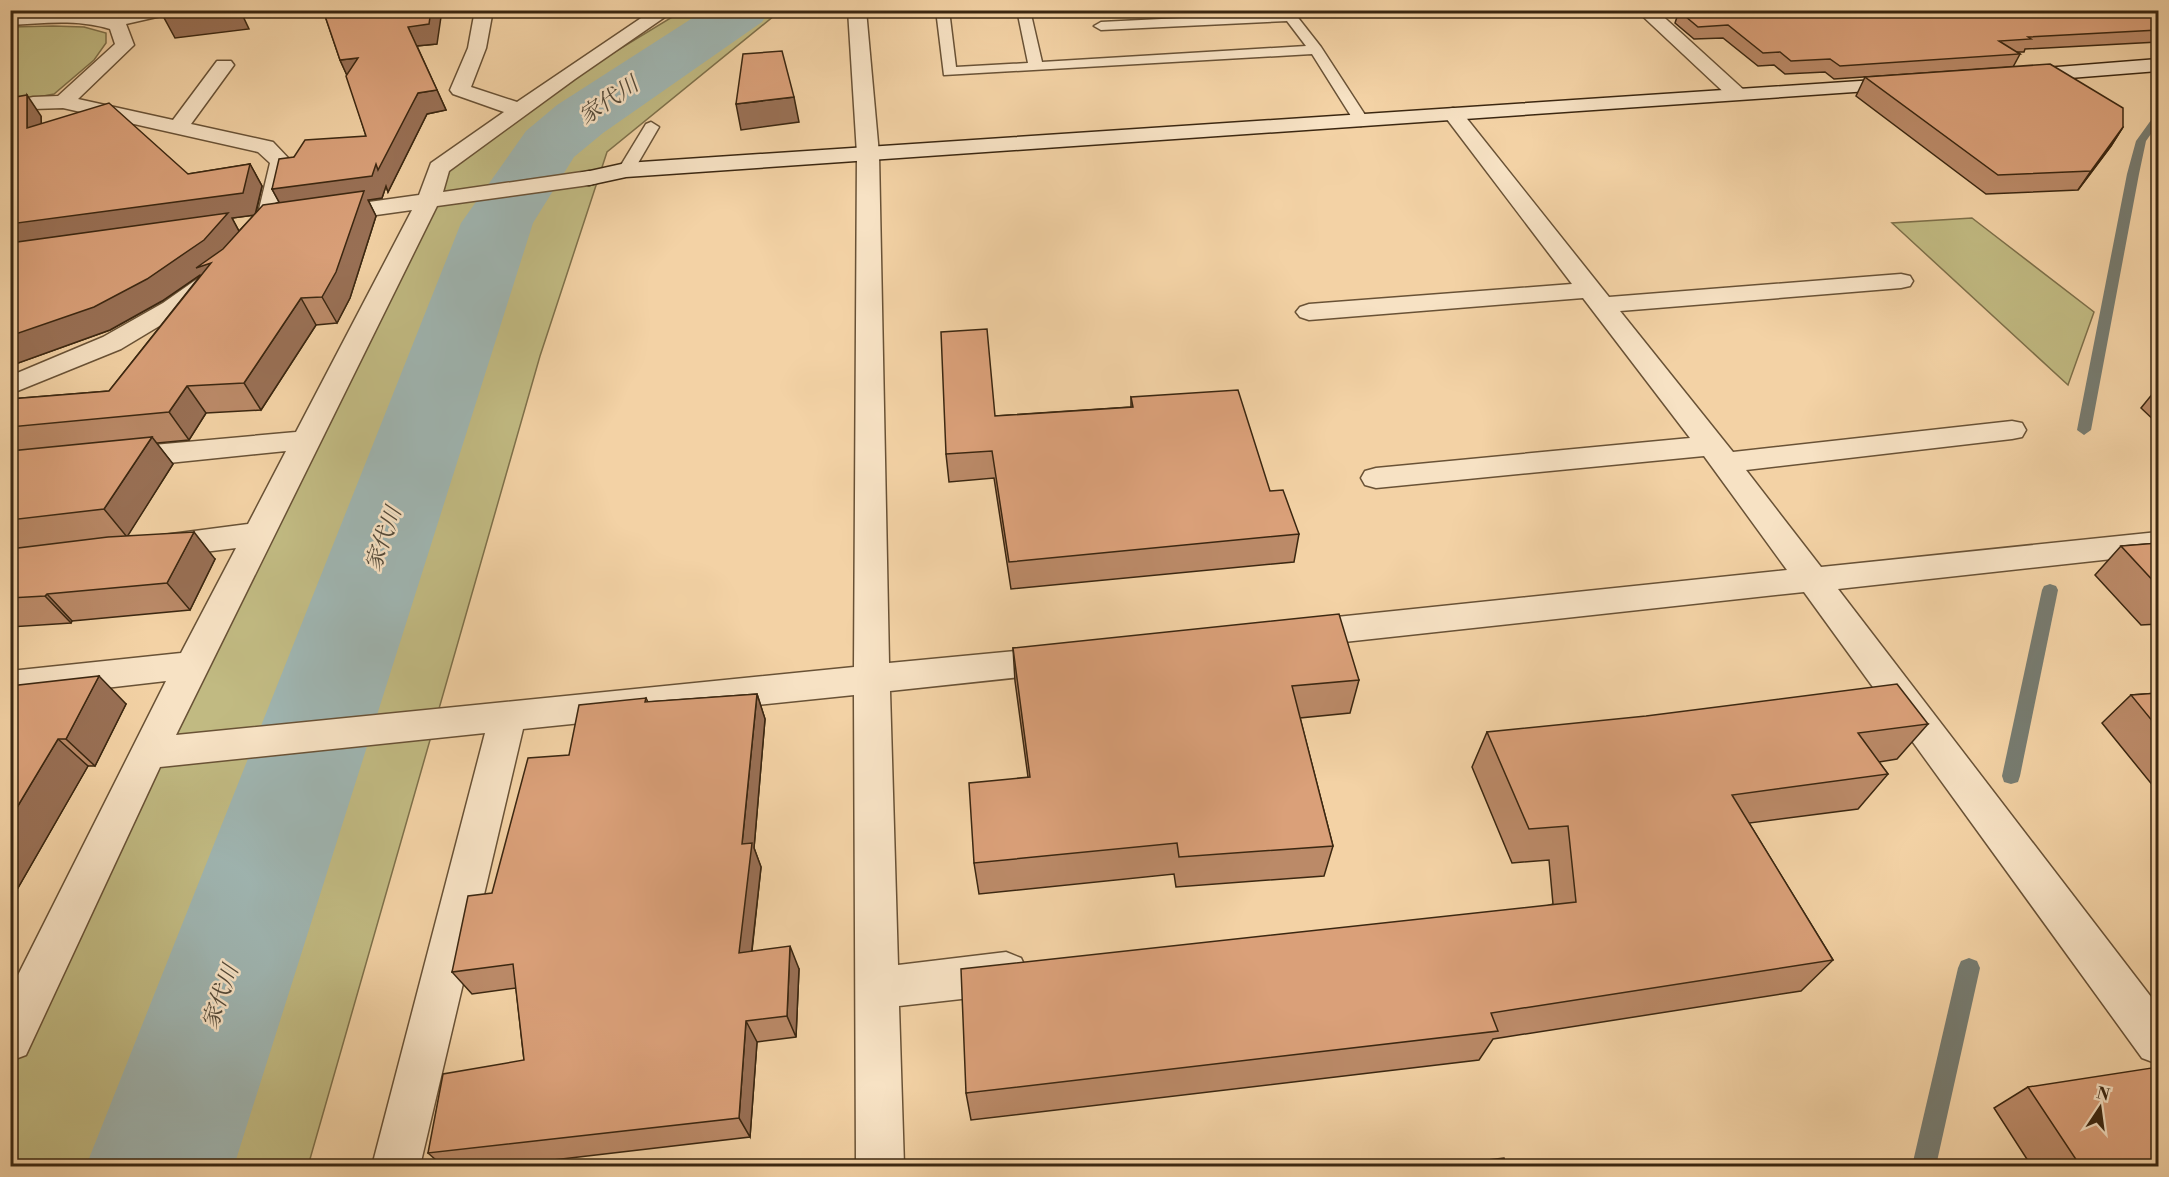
<svg xmlns="http://www.w3.org/2000/svg" width="2169" height="1177" viewBox="0 0 2169 1177" font-family="'Libre Bodoni','Noto Serif JP',serif">
  <rect width="100%" height="100%" fill="#f3d2a5"/>
  <filter id="stains"><feTurbulence type="fractalNoise" baseFrequency=".00333" numOctaves="4"/><feColorMatrix values="0 0 0 0 .2 0 0 0 0 .09 0 0 0 0 .02 0 0 0 .5 -.17"/></filter>
  <radialGradient id="worn" r=".72"><stop offset=".6" stop-color="#630" stop-opacity="0"/><stop offset="1" stop-color="#630" stop-opacity=".3"/></radialGradient>
  <g fill="#c1ba82" stroke="#7e704a" stroke-width="1.5">
    <polygon points="682,11 780,11 607,152 540,356 308,1166 11,1166 10,1073 422,210 453,158 519,110"/>
    <polygon points="53,26 84,27 106,33 106,43 94,60 54,94 11,102 11,27"/>
    <polygon points="1972,218 2094,312 2068,385 1892,223"/>
  </g>
  <g fill="none" stroke-linecap="round" stroke-linejoin="round">
    <g fill="#777c71" fill-rule="evenodd">
      <polygon points="2158,115 2158,124 2146,141 2139,174 2091,430 2084,435 2077,430 2127,174 2136,141 2154,116"/>
      <polygon points="2050,584 2056,586 2058,590 2020,776 2018,782 2011,784 2004,782 2002,776 2042,590 2044,586"/>
      <polygon points="1969,958 1977,961 1980,968 1936,1166 1912,1166 1958,968 1961,961"/>
    </g>
    <polygon fill="#9fb5b1" fill-rule="evenodd" points="705,10 770,10 762,22 603,133 574,157 533,223 234,1166 86,1166 461,223 526,131 557,105"/>
    <defs>
      <g id="lane">
        <polygon points="936,10 949,10 956,67 1028,63 1017,10 1030,10 1042,62 1306,46 1287,21 1101,30 1094,26 1101,22 1281,13 1279,10 1292,10 1321,47 1369,121 1361,126 1356,124 1312,54 944,75"/>
        <polygon points="651,122 659,127 634,170 632,173 620,173 618,170 646,124"/>
      </g>
      <g id="street">
        <path d="M137,10H173L170,14L126,24L134,45L78,99L173,120L217,61H231L234,65L191,124L273,142L292,162C287,187 281,255 244,246L240,241L256,222L270,163L258,152L63,108L33,109L10,114V102L33,97L58,96L115,44L110,29C78,19 44,23 10,25V15L65,12L107,17Z"/>
        <polygon points="475,10 493,10 486,48 471,87 517,102 653,10 675,10 575,79 449,171 443,192 589,171 597,173 600,178 597,183 589,185 437,206 176,735 854,667 857,154 848,10 866,10 879,154 889,663 1059,647 1071,650 1076,660 1071,670 1059,673 890,691 898,965 1006,952 1021,958 1028,973 1021,988 1006,994 899,1006 904,1166 856,1166 854,695 523,729 420,1166 372,1166 485,733 160,767 26,1055 10,1061 10,991 166,681 10,699 10,671 181,653 236,548 156,558 145,555 140,547 145,539 156,536 248,524 286,451 120,468 110,465 105,458 110,451 120,448 296,432 412,210 326,222 318,220 314,215 318,210 326,208 419,195 431,163 504,112 453,94 450,90 468,48"/>
        <polygon points="1636,10 1656,10 1745,91 1748,95 1745,99 1731,99"/>
        <polygon points="2149,10 2158,10 2158,16 2152,15"/>
        <polygon points="1453,108 1460,110 1609,297 1901,274 1910,276 1913,281 1910,286 1901,288 1620,311 1733,452 2012,421 2022,423 2026,430 2022,437 2012,439 1746,470 1821,567 2158,532 2158,554 1838,589 2158,1006 2158,1064 2142,1058 1804,592 1298,647 1286,643 1281,634 1286,625 1298,621 1787,570 1704,456 1376,488 1365,485 1361,478 1365,471 1376,468 1690,438 1583,298 1309,320 1300,317 1296,312 1300,307 1309,304 1572,284 1443,114 1446,110"/>
        <polygon points="216,270 225,272 228,277 225,282 181,313 121,349 10,394 10,376 103,337 163,303 207,272"/>
      </g>
      <g id="secondary">
        <polygon points="2158,59 2158,71 2020,82 2013,80 2010,76 2013,72 2020,70"/>
        <polygon points="1905,78 1912,80 1915,84 1912,88 626,177 589,185 581,183 578,178 581,173 626,163"/>
      </g>
    </defs>
    <use href="#lane" stroke="#695236" stroke-width="3"/>
    <use href="#street" stroke="#695236" stroke-width="3"/>
    <use href="#secondary" stroke="#3b2711" stroke-width="3"/>
    <use href="#lane" fill="#f7e2c4" fill-rule="evenodd"/>
    <use href="#street" fill="#f7e2c4" fill-rule="evenodd"/>
    <use href="#secondary" fill="#f7e2c4" fill-rule="evenodd"/>
  </g>
  <g fill="#bb8a68" stroke="#3b2711" stroke-width="1.5" fill-rule="evenodd">
    <path d="M323,10L437,44L417,46L446,110L427,114L388,192L386,186L382,198L368,200L376,216L350,298L337,323L316,325L261,410L206,413L189,440L156,443L173,464L127,536L215,559L190,610L72,621L71,623L10,627V399L109,391L200,276V275L162,301L110,330L10,366L41,116V124L188,174L250,164L262,186L256,213L279,202L272,189L294,157L366,136L347,75L340,60ZM254,215L239,231L232,218Z"/>
    <polygon points="1679,11 2158,18 2158,42 2025,49 2024,52 2017,52 2020,54 2013,67 1834,79 1825,72 1785,74 1774,65 1758,66 1723,38 1694,39 1675,23"/>
    <polygon points="1865,77 2123,127 2111,146 2078,190 1986,194 1856,96"/>
    <polygon points="2158,387 2158,424 2141,408"/>
    <polygon points="1131,397 1270,491 1299,534 1294,562 1011,589 994,478 949,482 946,454 995,416 1131,407"/>
    <polygon points="2158,543 2158,624 2141,625 2095,575 2121,546"/>
    <polygon points="1013,648 1359,680 1350,713 1300,718 1333,846 1324,876 1176,887 1174,874 979,894 974,863 1028,777 1015,681"/>
    <polygon points="10,686 126,704 95,766 88,766 15,893 10,894"/>
    <polygon points="2158,693 2158,792 2102,723 2131,695"/>
    <polygon points="757,694 765,719 754,848 761,867 752,951 799,969 796,1037 757,1042 750,1137 493,1167 444,1167 428,1153 524,1060 516,988 472,994 452,972 492,893 569,755 646,698 648,702"/>
    <polygon points="1928,724 1897,759 1879,762 1888,774 1858,809 1749,823 1833,960 1801,991 1493,1039 1479,1060 971,1120 966,1093 1553,904 1549,860 1512,863 1472,767 1487,732"/>
    <polygon points="2028,1087 2158,1167 2032,1167 1994,1108"/>
  </g>
  <g fill="#997055" stroke="#3b2711" stroke-width="1.5">
    <polygon points="196,10 240,10 249,29 175,38 162,14"/>
    <polygon points="431,10 442,10 437,44 416,46 408,27"/>
    <polygon points="358,58 349,80 340,60"/>
    <polygon points="437,90 446,110 427,114 388,192 386,186 382,198 368,200 376,216 350,298 337,323 322,297 284,211 272,189 376,164 418,93"/>
    <polygon points="27,95 41,116 42,149 27,128"/>
    <polygon points="794,97 799,122 741,130 736,104"/>
    <polygon points="2123,127 2111,146 2078,190 2091,171"/>
    <polygon points="250,164 262,186 255,215 232,218 241,235 212,294 200,275 162,301 110,330 10,366 10,224"/>
    <polygon points="301,298 316,325 261,410 244,383"/>
    <polygon points="187,386 206,413 189,440 169,412"/>
    <polygon points="152,437 173,464 127,537 104,509"/>
    <polygon points="194,532 215,559 190,610 167,583"/>
    <polygon points="47,594 72,621 71,623 45,596"/>
    <polygon points="99,676 126,704 95,766 66,739"/>
    <polygon points="757,694 765,719 754,848 761,867 749,975 739,953 742,844"/>
    <polygon points="58,739 88,766 15,893 10,890 10,819"/>
    <polygon points="790,946 799,969 796,1037 787,1016"/>
    <polygon points="746,1021 757,1042 750,1137 739,1118"/>
  </g>
  <g fill="#daa079" stroke="#3b2711" stroke-width="1.5">
    <polygon points="164,10 196,10 162,14"/>
    <polygon points="323,10 431,10 429,24 408,27 437,90 418,93 378,170 376,164 372,176 272,189 279,159 294,157 305,140 366,136 346,76 358,58 340,60"/>
    <polygon points="2145,10 2158,18 2158,30 2028,37 2031,39 1999,41 2020,54 1840,66 1830,59 1791,61 1780,52 1763,53 1728,25 1698,27 1679,11"/>
    <polygon points="782,51 794,97 736,104 743,54"/>
    <polygon points="2050,64 2123,108 2123,127 2091,171 1998,175 1865,77"/>
    <polygon points="27,95 27,128 109,103 188,174 250,164 243,193 10,224 10,98"/>
    <polygon points="364,191 336,272 322,297 301,298 244,383 187,386 169,412 10,427 10,399 109,391 211,263 196,268 223,249 263,205"/>
    <polygon points="228,213 204,240 147,279 94,307 10,336 10,243"/>
    <polygon points="987,329 995,416 1133,407 1131,397 1238,390 1270,491 1283,490 1299,534 1009,562 992,451 946,454 941,332"/>
    <polygon points="152,437 104,509 10,520 10,451"/>
    <polygon points="194,532 167,583 47,594 45,596 10,598 10,549 108,537"/>
    <polygon points="2158,543 2158,586 2121,546"/>
    <polygon points="1339,614 1359,680 1292,686 1333,846 1179,857 1177,843 974,863 969,783 1030,777 1013,648"/>
    <polygon points="99,676 66,739 58,739 10,819 10,686"/>
    <polygon points="1897,684 1928,724 1858,733 1888,774 1732,795 1833,960 1491,1013 1498,1031 966,1093 961,969 1576,902 1568,826 1529,829 1487,732 1646,716"/>
    <polygon points="2158,693 2158,728 2131,695"/>
    <polygon points="757,694 742,844 752,843 739,953 790,946 787,1016 746,1021 739,1118 428,1153 443,1074 524,1060 513,964 452,972 468,896 492,893 528,758 569,755 579,705 646,698 645,702"/>
    <polygon points="2158,1067 2158,1167 2081,1167 2028,1087"/>
    <polygon points="1504,1158 1507,1167 1426,1167"/>
  </g>
  <g text-anchor="middle" dominant-baseline="central" stroke-width="5" stroke-linejoin="round" paint-order="stroke">
    <g font-size="22" font-style="italic" fill="#544a39" stroke="#f7e2c4">
      <text transform="translate(609 101) rotate(-34)">家代川</text>
      <text transform="translate(384 539) rotate(-70)">家代川</text>
      <text transform="translate(221 997) rotate(-70)">家代川</text>
    </g>
  </g>
  <rect width="2169" height="1177" fill="none" stroke="#f3d2a5" stroke-width="36"/>
  <rect x="12" y="12" width="2145" height="1153" fill="none" stroke="#3b2711" stroke-width="3"/>
  <rect x="18" y="18" width="2133" height="1141" fill="none" stroke="#3b2711" stroke-width="1.5"/>
  <g transform="translate(2100 1108) rotate(13)" stroke="#f7e2c4" stroke-width="4.5" paint-order="stroke">
  <path d="M0-4.5L10 22L0 15L-10 22Z" fill="#3b2711"/>
  <text y="-9" font-size="16" font-weight="bold" text-anchor="middle" fill="#3b2711">N</text>
  </g>
  <rect width="100%" height="100%" filter="url(#stains)"/>
  <rect width="100%" height="100%" fill="url(#worn)"/>
</svg>
